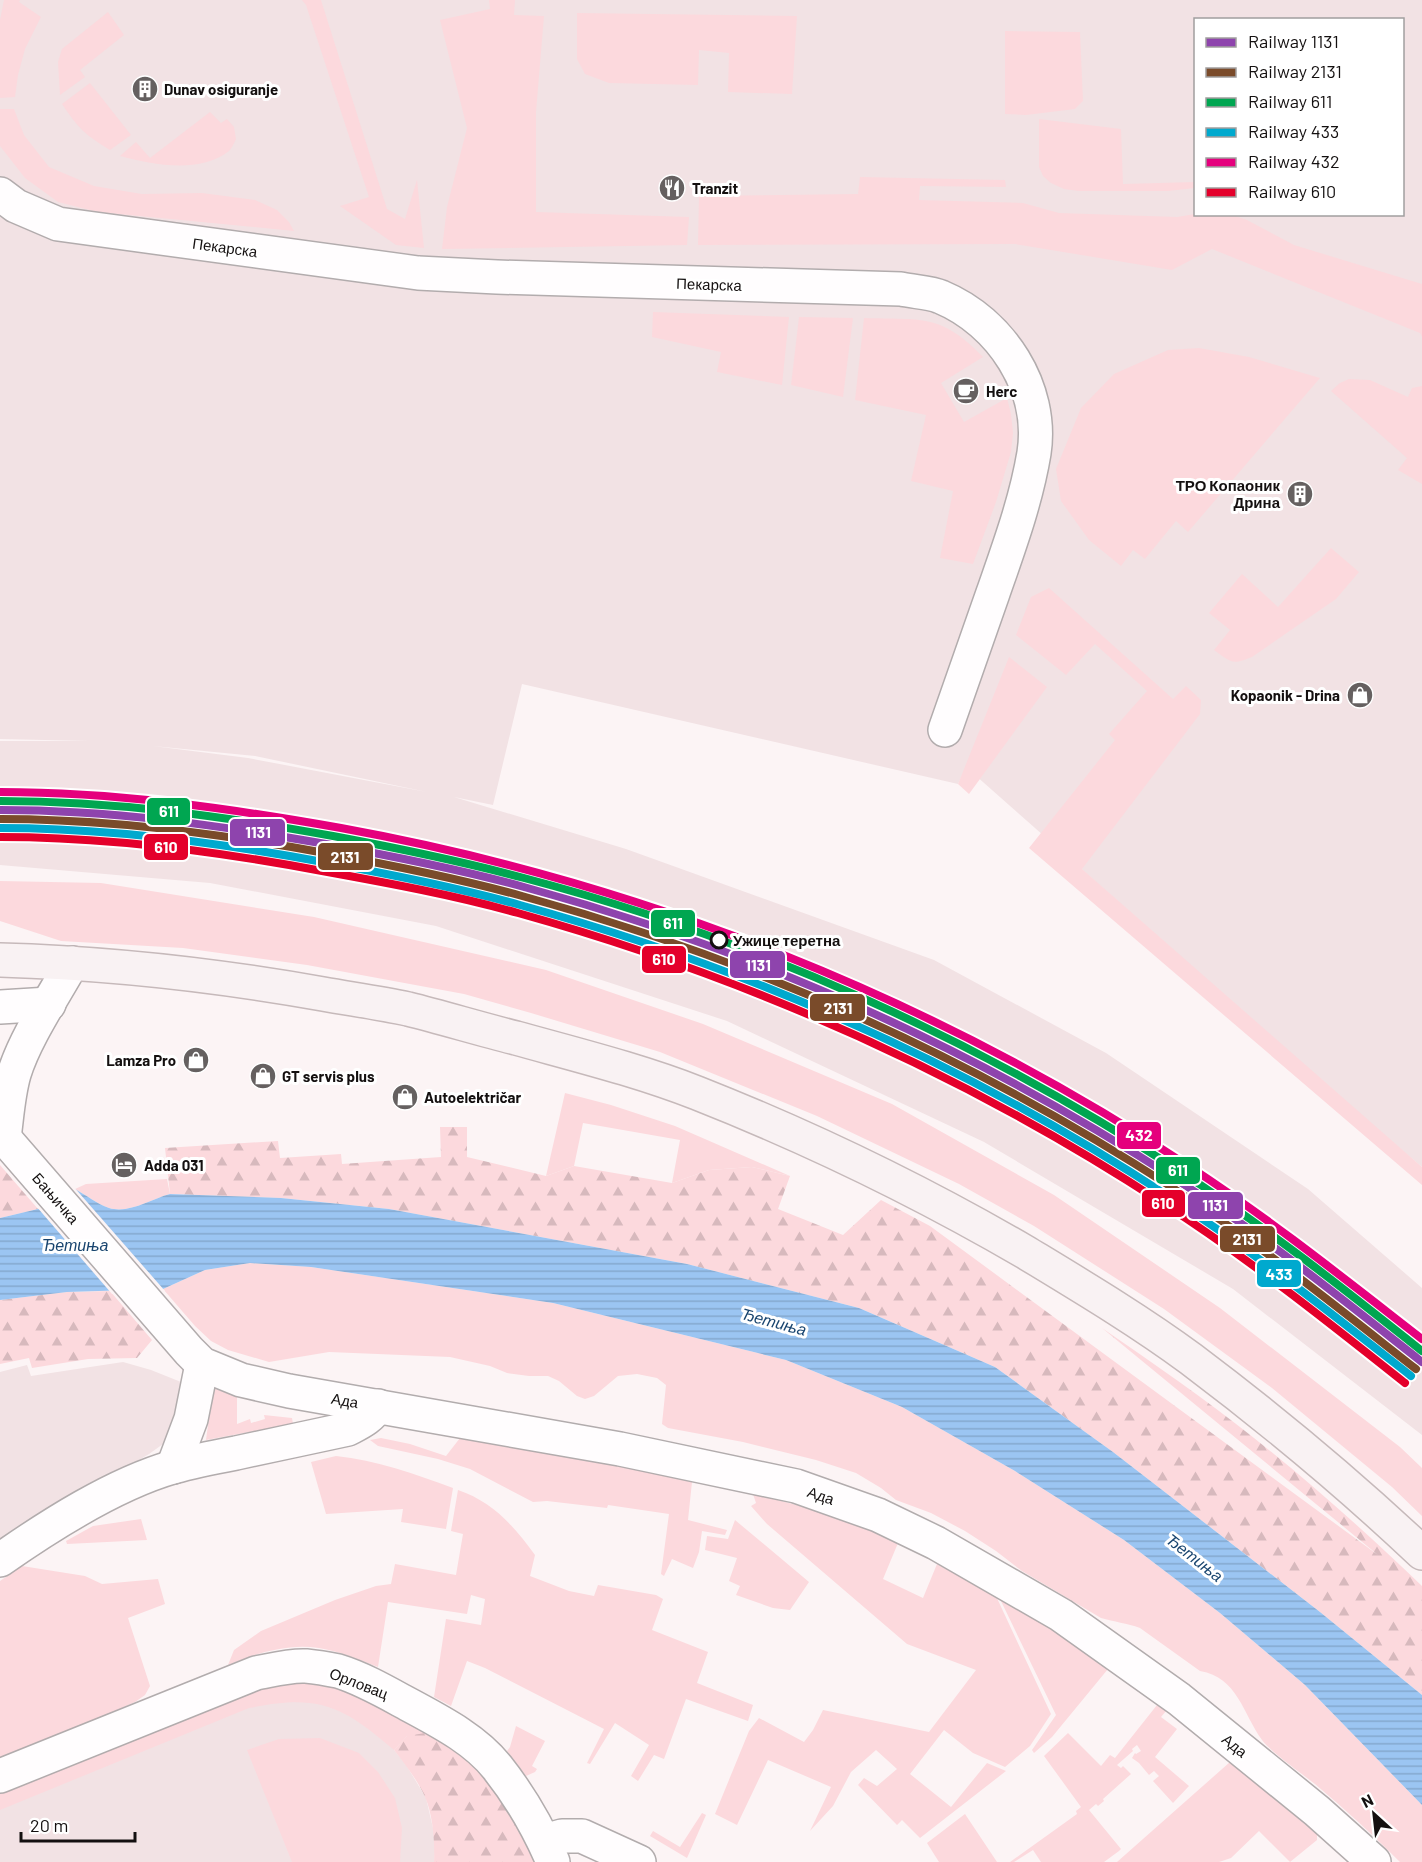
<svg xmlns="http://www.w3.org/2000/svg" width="1422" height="1862" viewBox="0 0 1422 1862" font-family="Barlow,sans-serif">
  <defs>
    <pattern id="forest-firs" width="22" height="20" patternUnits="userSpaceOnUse" patternTransform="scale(1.5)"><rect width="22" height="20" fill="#fcd9dd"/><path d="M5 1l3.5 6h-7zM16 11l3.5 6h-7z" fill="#d7b9bd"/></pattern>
    <pattern id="water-rules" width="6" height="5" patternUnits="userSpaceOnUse" patternTransform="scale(1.5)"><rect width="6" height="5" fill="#9bc5f2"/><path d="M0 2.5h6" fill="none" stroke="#85a8ce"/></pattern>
  </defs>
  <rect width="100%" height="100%" fill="#fcf4f5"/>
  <g fill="#f2e2e4" fill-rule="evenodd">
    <path d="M0,0H1422V1167L1366,1120L966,767L958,784L522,684L493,805L454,797L626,849L934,960L1106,1053L1308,1189L1422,1288V1435L1233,1289L984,1142L727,1021L436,926L210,883L0,865V741H89L0,739ZM1196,20H1402V214H1196ZM153,746L255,756L427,792L248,758Z"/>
    <polygon points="123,1362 151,1370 181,1382 182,1397 173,1430 163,1444 149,1454 0,1542 0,1372 27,1365 31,1376"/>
    <polygon points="284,1684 407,1736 394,1750 405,1763 426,1798 436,1841 434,1862 0,1862 0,1794"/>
  </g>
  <g fill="#fcd9dd">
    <polygon points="4,0 20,0 19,2 41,17 25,49 18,75 15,97 0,98 0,20"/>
    <polygon points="302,0 321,0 387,209 405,219 417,180 424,248 396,245 340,206 369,197 306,5"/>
    <polygon points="489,0 515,0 514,15 544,16 536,112 536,212 689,217 687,245 442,249 447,207 467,128 440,20 490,9"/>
    <polygon points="108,12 124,35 80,70 85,77 60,95 58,62 62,49"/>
    <polygon points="577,13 797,16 792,94 728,92 729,53 699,50 698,85 609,83 585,74 577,59"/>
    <polygon points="1005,31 1080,32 1083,101 1075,109 1026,115 1005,114"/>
    <path d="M90,83L131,135L110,150C85,135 78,128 62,104Z"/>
    <polygon points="0,109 14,109 24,135 49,167 94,186 142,194 202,193 255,200 277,210 289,222 294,231 98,212 58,202 25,178 0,146"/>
    <path d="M210,112L221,123L227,119L234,127L236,139C234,143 232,148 229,151C200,174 153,165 120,156L136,142L150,158Z"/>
    <polygon points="1039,119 1121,129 1123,184 1195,182 1195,188 1168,191 1079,191 1064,189 1051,183 1043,176 1039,167"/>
    <polygon points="860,177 1005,180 1006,187 920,186 919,200 1023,203 1059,213 1177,217 1195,214 1232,215 1247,220 1294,245 1422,284 1422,337 1420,333 1212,249 1172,270 1015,244 698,245 699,196 858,194"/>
    <polygon points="653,312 789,317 782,385 717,372 721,352 652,337"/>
    <polygon points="799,317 853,318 843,397 791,385"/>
    <path d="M864,318C921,320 941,313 983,357L941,383L964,422L1007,398L1011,414L1013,433L1011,452L996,502L973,564L940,558L953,491L911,481L926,415L855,400Z"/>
    <polygon points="1199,348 1249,357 1320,378 1188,532 1176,521 1145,559 1133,550 1121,566 1089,540 1061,501 1056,469 1081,408 1114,374 1168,350"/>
    <polygon points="1349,379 1370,380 1408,397 1412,388 1422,386 1422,484 1398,470 1407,458 1331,391 1340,383"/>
    <path d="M1331,548L1359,572L1336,599L1252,657C1232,665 1232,663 1214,650L1230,630L1209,613L1242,574L1278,607Z"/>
    <polygon points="1049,588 1173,699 1186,686 1201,700 1200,714 1082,869 1422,1167 1422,1185 1029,848 1115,740 1109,734 1147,691 1095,644 1066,675 1016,635 1031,597"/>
    <polygon points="1009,657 1047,687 969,794 958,784"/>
    <polygon points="0,881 101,883 314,917 546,970 703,1024 892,1104 1054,1195 1220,1308 1400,1447 1422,1468 1422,1516 1392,1487 1272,1388 1164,1309 1034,1226 959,1184 817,1116 660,1052 531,1013 464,994 307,965 183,948 61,941 0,921"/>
    <polygon points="565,1093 611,1105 675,1126 790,1176 752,1167 709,1170 672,1183 680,1140 583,1123 574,1166 546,1176"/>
    <path d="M167,1179L170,1194C151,1199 129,1214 109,1208C97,1204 86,1195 75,1189L86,1184Z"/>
    <path d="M250,1263L311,1267L553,1303L786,1360L902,1407L1015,1471L1124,1540L1220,1613L1305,1685L1422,1805V1862H1400C1373,1835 1345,1809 1315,1784C1301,1773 1272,1753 1262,1740C1242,1712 1238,1678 1200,1671L1140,1628C1127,1623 1114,1622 1101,1618L1022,1571L996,1551L965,1531L931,1513L896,1500L881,1488L856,1473L816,1460L743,1442L668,1428L662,1424L666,1385L657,1378L637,1374L618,1376L594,1396L585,1399L577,1396L559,1381L548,1376H529L507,1373L490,1366L450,1357L329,1352L269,1362L228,1350L211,1341L195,1326L163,1289L205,1270Z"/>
    <polygon points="213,1388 237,1397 237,1424 250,1419 251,1423 265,1419 264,1415 292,1418 293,1424 206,1440"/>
    <polygon points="381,1438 410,1444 446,1456 460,1438 681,1477 692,1482 688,1520 727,1530 725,1535 702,1531 699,1552 693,1568 672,1559 664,1576 661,1574 669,1514 608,1505 607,1508 547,1501 533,1502 470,1469 438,1459 378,1446 370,1440"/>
    <path d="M336,1456C376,1460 415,1474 453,1488L446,1529L401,1522L403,1509L326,1514L311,1462Z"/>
    <path d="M458,1490C493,1502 514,1526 535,1555L530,1576L569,1591L594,1596L598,1585L656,1595L663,1599L652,1630L708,1652L697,1683L753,1705L748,1721L686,1699L664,1759L654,1755L638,1781L631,1776L649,1745L615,1723L590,1764L587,1763L604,1729L485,1668L467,1661L451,1706L434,1697L446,1619L481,1625L485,1599L471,1595L467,1614L388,1602L378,1667C359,1660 339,1651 319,1648C288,1643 257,1653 228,1665L234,1650L261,1631L335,1600L376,1586L391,1584L395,1564L456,1575L463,1534L451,1531Z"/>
    <path d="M753,1494C803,1506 853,1519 898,1543L883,1579L923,1598L937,1564L996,1596L1051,1714L1030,1746L1005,1767L973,1753L944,1730L910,1774L951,1807L987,1763L1006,1771L920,1838L902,1820L897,1825L858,1785L864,1778L877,1786L897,1769L876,1750L851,1772L833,1806L810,1831L831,1787L768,1760L737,1825L715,1814L749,1731L759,1718L804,1742L813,1730L823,1710L929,1732L976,1670L907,1644L767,1524L751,1506L756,1503Z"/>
    <polygon points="141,1519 147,1540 67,1544 66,1541 93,1526"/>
    <polygon points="735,1520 809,1582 790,1610 773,1608 736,1595 740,1586 729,1581 737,1558 705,1550 707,1536 728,1539"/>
    <polygon points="22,1566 85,1576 102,1584 158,1579 165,1604 128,1618 150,1686 145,1695 135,1702 97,1719 0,1757 0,1581"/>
    <polygon points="1000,1599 1052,1629 1108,1669 1052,1737 1034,1753 1032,1750 1056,1715"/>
    <path d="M312,1681L360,1696L444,1739L407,1736L394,1750C341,1705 319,1694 249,1708L0,1810V1792L262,1686Z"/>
    <polygon points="1157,1705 1166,1711 1161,1717 1177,1729 1155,1757 1189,1786 1173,1803 1153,1781 1159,1776 1154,1771 1149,1775 1139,1763 1132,1758 1135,1753 1136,1754 1141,1751 1137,1745 1132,1749 1133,1751 1117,1765 1121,1768 1123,1766 1131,1774 1103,1799 1104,1801 1098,1806 1096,1804 1089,1810 1121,1849 1119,1851 1104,1862 1041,1862 1033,1850 1014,1862 1010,1862 1077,1814 1076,1811 1081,1807 1044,1756 1068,1733 1101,1766 1110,1755 1115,1758"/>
    <polygon points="516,1726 545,1741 532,1766 537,1769 535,1772 526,1776 507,1751 510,1747"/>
    <polygon points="320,1738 359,1753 378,1772 395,1798 402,1828 400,1862 292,1862 247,1750 279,1739"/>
    <polygon points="1230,1762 1317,1834 1317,1840 1290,1862 1259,1831 1231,1858 1219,1862 1117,1862"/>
    <polygon points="702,1813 706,1815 687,1858 650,1836 653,1831 680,1847"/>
    <polygon points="965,1814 997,1862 939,1862 927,1843"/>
  </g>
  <g fill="url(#forest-firs)">
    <path d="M440,1127H467V1157L546,1176L574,1166L672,1183L709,1170L752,1167L790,1176L778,1209L843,1235L881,1200L930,1226L1378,1555L1102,1328C1153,1363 1205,1399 1254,1438C1312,1484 1368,1534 1422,1586V1695L1320,1612L1113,1452L995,1367L859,1308L687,1264L389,1209L281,1198L170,1194L165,1148L278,1141L280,1158L341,1154L342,1164L441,1157Z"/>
    <polygon points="0,1165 38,1209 0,1218"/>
    <polygon points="110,1291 152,1340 137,1358 88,1359 32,1368 29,1358 0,1364 0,1300 67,1292"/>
    <path d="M425,1733L444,1740L467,1758L487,1779L521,1828L536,1862H434C435,1843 433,1815 425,1797C418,1781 405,1764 394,1750L407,1736Z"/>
  </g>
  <path fill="url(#water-rules)" d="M75,1189C86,1195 97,1204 109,1208C129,1214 151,1199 170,1194L281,1198L389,1209L687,1264L859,1308L995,1367L1113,1452L1320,1612L1422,1695V1805L1305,1685L1220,1613L1124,1540L1015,1471L902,1407L786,1360L553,1303L311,1267L250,1263L205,1270L163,1289L67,1292L0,1300V1218L38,1209Z"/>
  <polygon fill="#fcf4f5" points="73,1186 165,1291 112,1294 36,1206"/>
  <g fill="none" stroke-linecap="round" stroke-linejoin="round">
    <defs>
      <g id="street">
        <path d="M0,194L16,206L58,224L418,273L497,277L901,289C914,292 930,292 941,297C1001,322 1044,388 1034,453C1026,501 1009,547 993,593C977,639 961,685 945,730"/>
        <polyline points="0,1007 49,1004"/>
        <path d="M4,1138C7,1116 8,1095 14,1074C25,1038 53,997 72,963"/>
        <polyline points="173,1467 191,1419 202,1364"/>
        <path d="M0,1560C50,1525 114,1484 173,1467C194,1461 215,1457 236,1453C273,1445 311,1437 348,1429C361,1422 370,1418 378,1406"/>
        <path d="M0,1776L256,1673C272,1670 290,1665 306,1666C316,1667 328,1669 338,1671C361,1678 384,1691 404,1702C437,1720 474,1738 497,1767C520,1796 539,1829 553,1862"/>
        <polyline points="544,1841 562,1836 582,1836 639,1862"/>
      </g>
      <polyline id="secondary" points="0,1133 189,1351 202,1364 241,1380 289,1391 620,1449 796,1486 878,1515 936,1543 1061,1615 1179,1699 1317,1811 1374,1862"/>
      <path id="primary" d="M0,960C108,963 216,975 323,994C351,999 380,1003 408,1009C444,1018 480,1029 516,1038C577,1055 638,1070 697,1093C811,1138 920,1191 1025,1252C1081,1286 1138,1320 1191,1359C1272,1420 1349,1484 1422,1553"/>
    </defs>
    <use href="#street" stroke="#b2acad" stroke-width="36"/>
    <use href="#secondary" stroke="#b2acad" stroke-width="36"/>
    <use href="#primary" stroke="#c6b9ba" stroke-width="36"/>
    <use href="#street" stroke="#fffdfe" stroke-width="33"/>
    <use href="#secondary" stroke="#fffdfe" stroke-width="33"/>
    <use href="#primary" stroke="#f9f2f3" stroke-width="33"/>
    <defs>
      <path id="rail-1" d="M0,810C110,810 218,825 326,844C392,856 459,869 524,887C756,950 976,1050 1177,1180C1263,1235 1342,1299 1422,1362"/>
      <path id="rail-2" d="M0,819C109,819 217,833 325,853C391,865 457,878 522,896C753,959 972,1058 1173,1188C1258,1243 1337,1307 1416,1369"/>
      <path id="rail-3" d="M0,801C112,801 223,816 333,836C397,848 461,861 524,878C757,939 982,1042 1184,1174C1267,1228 1344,1289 1422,1351"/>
      <path id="rail-4" d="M0,828C109,828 216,842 323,862C389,874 456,887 520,905C750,968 969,1066 1168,1196C1253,1251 1332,1314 1411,1376"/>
      <path id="rail-5" d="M0,792C115,792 228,808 341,828C643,883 934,998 1190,1167C1271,1220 1346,1280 1422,1339"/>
      <path id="rail-6" d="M0,837C108,837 216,851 322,871C388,883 454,895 518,913C747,977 965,1074 1164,1204C1248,1258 1327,1321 1405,1383"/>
    </defs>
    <use href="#rail-1" stroke="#fff" stroke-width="12"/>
    <use href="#rail-2" stroke="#fff" stroke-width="12"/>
    <use href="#rail-3" stroke="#fff" stroke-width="12"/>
    <use href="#rail-4" stroke="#fff" stroke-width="12"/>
    <use href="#rail-5" stroke="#fff" stroke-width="12"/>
    <use href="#rail-6" stroke="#fff" stroke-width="12"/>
    <use href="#rail-1" stroke="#8e44ad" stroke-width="8"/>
    <use href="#rail-2" stroke="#7a4b2a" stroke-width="8"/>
    <use href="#rail-3" stroke="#00a651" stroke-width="8"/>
    <use href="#rail-4" stroke="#00a9ce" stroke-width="8"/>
    <use href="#rail-5" stroke="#e5007d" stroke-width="8"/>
    <use href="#rail-6" stroke="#e4002b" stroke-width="8"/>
  </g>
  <defs>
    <symbol id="building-disc" viewBox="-11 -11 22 22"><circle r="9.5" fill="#656060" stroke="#fff"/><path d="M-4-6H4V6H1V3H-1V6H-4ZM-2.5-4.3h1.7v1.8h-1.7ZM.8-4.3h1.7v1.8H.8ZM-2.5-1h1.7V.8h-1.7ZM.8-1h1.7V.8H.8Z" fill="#fff"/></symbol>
    <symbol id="restaurant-disc" viewBox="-11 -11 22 22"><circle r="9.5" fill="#656060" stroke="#fff"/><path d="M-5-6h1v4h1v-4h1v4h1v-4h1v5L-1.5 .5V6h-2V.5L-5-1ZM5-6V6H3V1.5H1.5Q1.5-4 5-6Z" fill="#fff"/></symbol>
    <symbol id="cafe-disc" viewBox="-11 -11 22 22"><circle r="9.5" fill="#656060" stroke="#fff"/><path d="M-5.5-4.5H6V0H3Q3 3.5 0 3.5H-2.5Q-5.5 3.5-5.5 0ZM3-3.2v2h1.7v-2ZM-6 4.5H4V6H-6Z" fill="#fff"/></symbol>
    <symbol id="shop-disc" viewBox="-11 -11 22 22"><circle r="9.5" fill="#656060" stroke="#fff"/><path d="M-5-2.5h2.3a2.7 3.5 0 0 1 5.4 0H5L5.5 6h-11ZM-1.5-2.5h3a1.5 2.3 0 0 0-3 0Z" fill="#fff"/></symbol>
    <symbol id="hotel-disc" viewBox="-11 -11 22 22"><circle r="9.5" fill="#656060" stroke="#fff"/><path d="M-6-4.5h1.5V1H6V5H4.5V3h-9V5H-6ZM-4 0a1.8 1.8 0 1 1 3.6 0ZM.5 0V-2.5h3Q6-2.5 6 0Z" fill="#fff"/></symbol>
  </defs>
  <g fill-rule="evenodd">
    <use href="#building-disc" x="130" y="74" width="30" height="30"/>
    <use href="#restaurant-disc" x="657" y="173" width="30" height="30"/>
    <use href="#cafe-disc" x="951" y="376" width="30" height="30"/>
    <use href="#building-disc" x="1285" y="479" width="30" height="30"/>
    <use href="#shop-disc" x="1345" y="680" width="30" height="30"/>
    <use href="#shop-disc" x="181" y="1045" width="30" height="30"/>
    <use href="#shop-disc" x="248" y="1061" width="30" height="30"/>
    <use href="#shop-disc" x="390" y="1082" width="30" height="30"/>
    <use href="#hotel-disc" x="109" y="1150" width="30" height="30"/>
  </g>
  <circle fill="#fff" stroke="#141010" stroke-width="3" cx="719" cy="940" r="8"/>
  <g text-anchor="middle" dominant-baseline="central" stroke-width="6" stroke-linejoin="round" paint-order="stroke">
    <g font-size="15" font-weight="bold" fill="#141010" stroke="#fff" text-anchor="start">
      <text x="164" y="89">Dunav osiguranje</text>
      <text x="692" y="188">Tranzit</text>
      <text x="986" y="391">Herc</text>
      <text x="1280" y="485" text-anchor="end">ТРО Копаоник<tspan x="1280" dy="17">Дрина</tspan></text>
      <text x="1340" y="695" text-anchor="end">Kopaonik - Drina</text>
      <text x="176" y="1060" text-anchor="end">Lamza Pro</text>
      <text x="282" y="1076">GT servis plus</text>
      <text x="424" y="1097">Autoelektričar</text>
      <text x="144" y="1165">Adda 031</text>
    </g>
    <g font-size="15" fill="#141010" stroke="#fff">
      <text transform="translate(225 247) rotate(8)">Пекарска</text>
      <text transform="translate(709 284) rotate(2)">Пекарска</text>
      <text transform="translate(56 1198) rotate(49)">Бањичка</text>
      <text transform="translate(345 1400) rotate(10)">Ада</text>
      <text transform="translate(821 1495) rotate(19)">Ада</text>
      <text transform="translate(359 1683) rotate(21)">Орловац</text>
      <text transform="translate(1235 1745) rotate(39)">Ада</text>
    </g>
    <g font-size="15" font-weight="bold" fill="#141010" stroke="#fff" text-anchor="start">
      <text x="733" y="940">Ужице теретна</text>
    </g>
    <g font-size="16" font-style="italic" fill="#19456f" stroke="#fff">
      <text x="75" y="1244">Ђетиња</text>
      <text transform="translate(774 1321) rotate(15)">Ђетиња</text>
      <text transform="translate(1195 1557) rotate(38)">Ђетиња</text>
    </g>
  </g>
  <g stroke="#fff" stroke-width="2">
    <rect x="146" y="797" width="45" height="29" rx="6" fill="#00a651"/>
    <rect x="229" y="818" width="57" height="29" rx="6" fill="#8e44ad"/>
    <rect x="143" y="833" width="46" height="28" rx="6" fill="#e4002b"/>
    <rect x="317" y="842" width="57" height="29" rx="6" fill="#7a4b2a"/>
    <rect x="650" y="909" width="46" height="29" rx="6" fill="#00a651"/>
    <rect x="641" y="945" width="46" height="29" rx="6" fill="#e4002b"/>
    <rect x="729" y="950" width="57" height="29" rx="6" fill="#8e44ad"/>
    <rect x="809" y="993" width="57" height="29" rx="6" fill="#7a4b2a"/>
    <rect x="1116" y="1121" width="46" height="29" rx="6" fill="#e5007d"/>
    <rect x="1155" y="1156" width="46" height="29" rx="6" fill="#00a651"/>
    <rect x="1141" y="1189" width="45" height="29" rx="6" fill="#e4002b"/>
    <rect x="1187" y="1191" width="57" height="29" rx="6" fill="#8e44ad"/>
    <rect x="1219" y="1225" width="57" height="28" rx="6" fill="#7a4b2a"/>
    <rect x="1256" y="1259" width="46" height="29" rx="6" fill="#00a9ce"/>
  </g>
  <g font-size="16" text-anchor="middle" font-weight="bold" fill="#fff">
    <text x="169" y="817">611</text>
    <text x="258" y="838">1131</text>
    <text x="166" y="853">610</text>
    <text x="345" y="863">2131</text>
    <text x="673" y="929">611</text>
    <text x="664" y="965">610</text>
    <text x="758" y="971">1131</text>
    <text x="838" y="1014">2131</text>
    <text x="1139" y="1141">432</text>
    <text x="1178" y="1176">611</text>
    <text x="1163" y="1209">610</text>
    <text x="1215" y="1211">1131</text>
    <text x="1247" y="1245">2131</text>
    <text x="1279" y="1280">433</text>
  </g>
  <rect x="1194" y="18" width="210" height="198" fill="#ffffff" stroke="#a19f9f" stroke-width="1.5"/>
  <rect x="1206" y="38" width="30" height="9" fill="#8e44ad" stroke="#a19f9f" stroke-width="1.5"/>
  <text x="1248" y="48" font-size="18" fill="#141010">Railway 1131</text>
  <rect x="1206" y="68" width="30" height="9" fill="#7a4b2a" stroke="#a19f9f" stroke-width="1.5"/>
  <text x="1248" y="78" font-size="18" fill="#141010">Railway 2131</text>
  <rect x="1206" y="98" width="30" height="9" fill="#00a651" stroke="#a19f9f" stroke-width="1.5"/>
  <text x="1248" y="108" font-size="18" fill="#141010">Railway 611</text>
  <rect x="1206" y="128" width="30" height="9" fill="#00a9ce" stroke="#a19f9f" stroke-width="1.5"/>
  <text x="1248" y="138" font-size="18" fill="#141010">Railway 433</text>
  <rect x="1206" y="158" width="30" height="9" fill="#e5007d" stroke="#a19f9f" stroke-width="1.5"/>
  <text x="1248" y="168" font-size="18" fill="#141010">Railway 432</text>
  <rect x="1206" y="188" width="30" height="9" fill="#e4002b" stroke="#a19f9f" stroke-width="1.5"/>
  <text x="1248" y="198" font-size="18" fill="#141010">Railway 610</text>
  <g transform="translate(1374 1814) rotate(333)" stroke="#ffffff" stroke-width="4.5" paint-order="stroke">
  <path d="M0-4.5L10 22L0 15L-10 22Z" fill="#141010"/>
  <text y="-9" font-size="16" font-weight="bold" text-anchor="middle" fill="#141010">N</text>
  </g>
  <path d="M21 1832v9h114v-9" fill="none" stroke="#141010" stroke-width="3"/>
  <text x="30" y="1832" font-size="18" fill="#141010" stroke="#ffffff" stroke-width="4.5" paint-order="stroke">20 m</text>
</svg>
